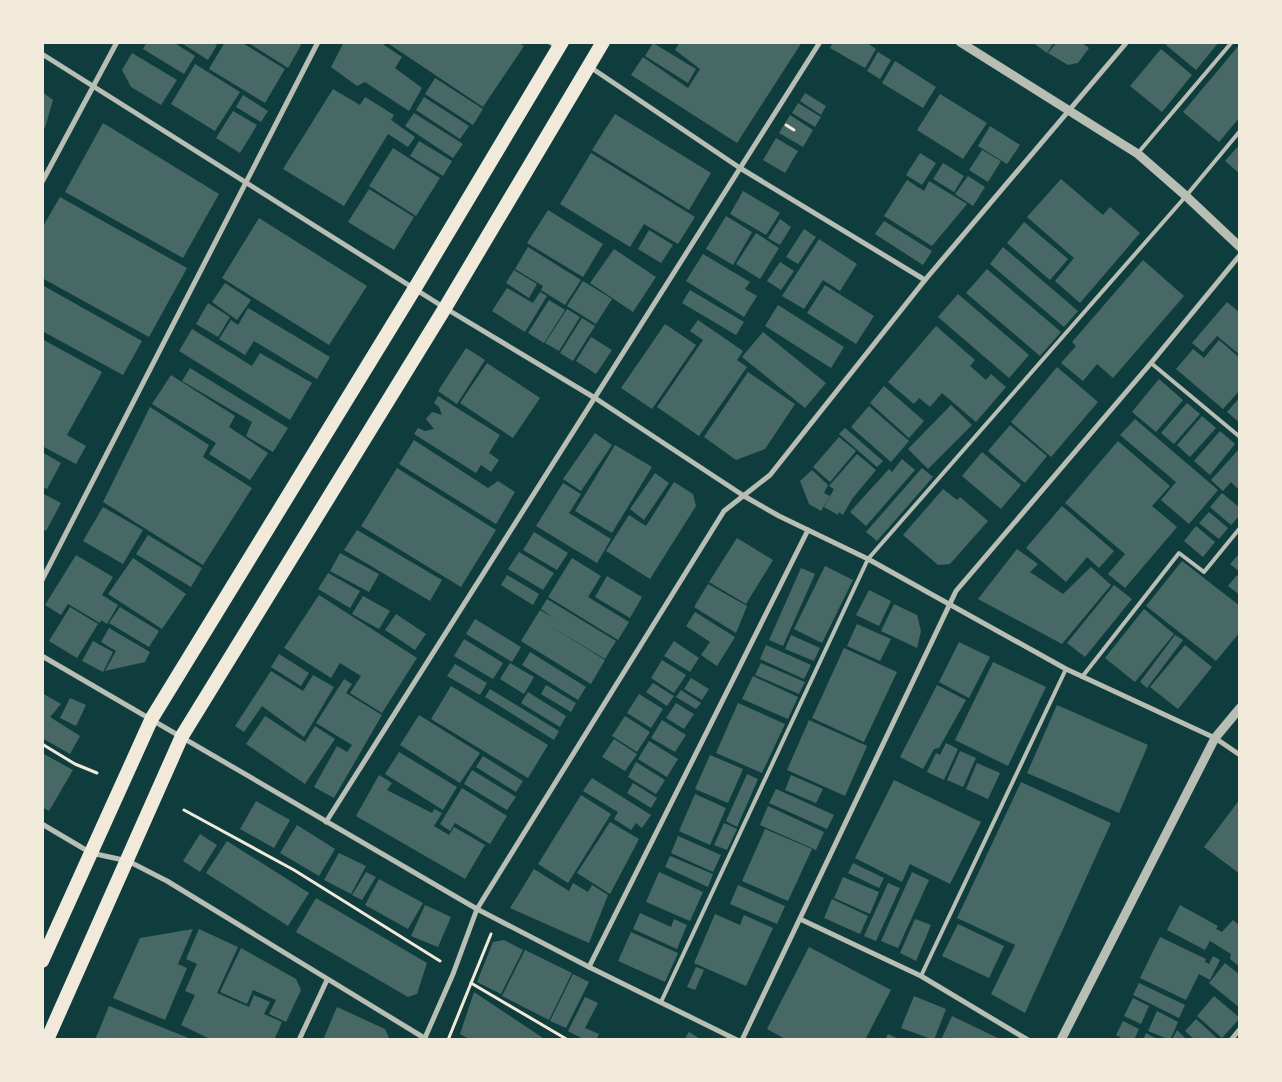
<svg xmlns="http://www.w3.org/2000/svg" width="1282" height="1082" viewBox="0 0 1282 1082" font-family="Merriweather,serif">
  <rect width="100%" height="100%" fill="#0f3d3e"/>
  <g fill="#486865">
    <polygon points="147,42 173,42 195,56 184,74 143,49"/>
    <polygon points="180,42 213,42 217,45 208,60"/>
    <polygon points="225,42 241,42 285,69 265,103 209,69"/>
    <polygon points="247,42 297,42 301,45 288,68"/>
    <polygon points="344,42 386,42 384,45 402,57 395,68 422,88 409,111 365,82 357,86 331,67"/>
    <polygon points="391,42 518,42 524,46 483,107 389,44"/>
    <polygon points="680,42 802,42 737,143 631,75 643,57 688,88 700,69 675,50"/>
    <polygon points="833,42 866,42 876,49 865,68 830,48"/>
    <polygon points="1032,42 1054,42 1047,53"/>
    <polygon points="1057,42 1081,42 1089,48 1078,63 1068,65 1048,53"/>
    <polygon points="1168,42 1219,42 1196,70 1166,45"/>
    <polygon points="653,43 696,69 688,83 645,56"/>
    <polygon points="1240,44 1240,117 1219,142 1183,112"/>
    <polygon points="1161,49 1192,75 1162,112 1130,86"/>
    <polygon points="878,52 891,60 880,79 867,71"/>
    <polygon points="132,53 177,80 161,105 131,87 122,70"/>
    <polygon points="895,61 936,87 923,108 882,83"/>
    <polygon points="195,64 240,92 215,131 171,104"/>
    <polygon points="435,78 483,109 473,125 425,94"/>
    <polygon points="333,89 360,105 365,97 394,115 391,120 415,137 408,147 388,134 344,206 283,169"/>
    <polygon points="42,92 53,100 45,128 42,127"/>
    <polygon points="805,93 826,106 821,115 800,101"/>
    <polygon points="940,94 987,123 963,159 917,130"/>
    <polygon points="243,95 268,111 261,122 236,107"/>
    <polygon points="424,97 469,126 460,139 416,110"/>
    <polygon points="798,103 821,117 815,127 792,113"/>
    <polygon points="233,111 257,125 240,153 216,138"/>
    <polygon points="414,113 463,144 453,158 405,126"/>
    <polygon points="615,114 711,173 689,210 592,150"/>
    <polygon points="790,115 813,130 803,147 779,133"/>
    <polygon points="103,123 219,194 183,258 65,192"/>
    <polygon points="990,126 1020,145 1007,164 978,146"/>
    <polygon points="776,138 798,151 785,173 763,160"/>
    <polygon points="419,141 452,161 443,176 410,156"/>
    <polygon points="1240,144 1240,174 1225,161"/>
    <polygon points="393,148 440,178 416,216 369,186"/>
    <polygon points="982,150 1001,161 988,182 969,170"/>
    <polygon points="591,153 695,217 678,244 644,224 630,247 560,204"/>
    <polygon points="920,153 936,163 922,185 906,175"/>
    <polygon points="943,163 964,176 954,192 933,179"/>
    <polygon points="968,176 985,187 973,206 955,194"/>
    <polygon points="1061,179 1103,215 1110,207 1140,233 1080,303 1055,281 1074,258 1027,217"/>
    <polygon points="907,180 924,191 929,181 967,204 932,246 884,216"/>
    <polygon points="369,189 414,217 394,250 348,222"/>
    <polygon points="743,191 780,213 766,235 730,214"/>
    <polygon points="60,197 187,268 149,337 42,278 42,228"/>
    <polygon points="548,210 603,244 583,277 527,243"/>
    <polygon points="726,216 752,232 733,265 706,249"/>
    <polygon points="259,218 367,286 329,345 222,278"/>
    <polygon points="780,219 791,227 780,245 768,238"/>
    <polygon points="884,221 932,251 923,265 875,234"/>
    <polygon points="1024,222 1068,259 1050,280 1007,243"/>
    <polygon points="804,229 816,237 798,264 786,257"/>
    <polygon points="649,230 673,245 661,263 638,249"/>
    <polygon points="756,233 779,248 760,279 736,264"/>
    <polygon points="819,239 857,264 840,291 823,280 804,309 782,296"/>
    <polygon points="528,247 581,280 565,305 541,290 543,286 515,269"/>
    <polygon points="1003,247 1078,311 1064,327 990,264"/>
    <polygon points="614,249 656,277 633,312 590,283"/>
    <polygon points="703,254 750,282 745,289 757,296 744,317 686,281"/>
    <polygon points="1143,260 1184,296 1113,378 1097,364 1083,381 1061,363 1076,346 1072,342"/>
    <polygon points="780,262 794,271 781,290 767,281"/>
    <polygon points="987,269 1061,332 1040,356 966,293"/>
    <polygon points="514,270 537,284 529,298 506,283"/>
    <polygon points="583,281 612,299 596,324 567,306"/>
    <polygon points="225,283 251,300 237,320 212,302"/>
    <polygon points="42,285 142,341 123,375 42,331"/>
    <polygon points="825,285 874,316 856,344 807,313"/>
    <polygon points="507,288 533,303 540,292 547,296 525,332 492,311"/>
    <polygon points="690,290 744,322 736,335 682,303"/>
    <polygon points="958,294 1029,355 1009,378 938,317"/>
    <polygon points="549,300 565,310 544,343 528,333"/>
    <polygon points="1227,302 1240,313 1240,355 1217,336 1203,352 1192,343"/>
    <polygon points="208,303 230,317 218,337 196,324"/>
    <polygon points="778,305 844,347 831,368 765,326"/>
    <polygon points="248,308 330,357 317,379 254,341 245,355 219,339 231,320 238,325"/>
    <polygon points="567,309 580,317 559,351 545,343"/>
    <polygon points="582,318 595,326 573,361 560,353"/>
    <polygon points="698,320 743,351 737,360 747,367 699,436 657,407 703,340 690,331"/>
    <polygon points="665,324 696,345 652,409 621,388"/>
    <polygon points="936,326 975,360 970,366 986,380 991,374 1006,387 976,422 942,393 930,407 919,398 914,404 888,382"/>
    <polygon points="192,329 252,366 260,353 312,383 290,420 179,351"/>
    <polygon points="763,332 826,383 805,408 742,357"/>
    <polygon points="591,337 612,350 596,374 576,361"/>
    <polygon points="42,339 102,372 67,435 86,446 76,464 42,446"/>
    <polygon points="1219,340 1240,358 1240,390 1223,409 1176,369 1193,349 1204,358"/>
    <polygon points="466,348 485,360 457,404 438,391"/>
    <polygon points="487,363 540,398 513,438 460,403"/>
    <polygon points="1057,367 1098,402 1051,457 1011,422"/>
    <polygon points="190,368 288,428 273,452 246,436 252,422 182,381"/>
    <polygon points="748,372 795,404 765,449 736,460 704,437"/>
    <polygon points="171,375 235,416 229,427 268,453 250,480 209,454 216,443 152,404"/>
    <polygon points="1159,379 1183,400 1156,432 1132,412"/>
    <polygon points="884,386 924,421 909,438 870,403"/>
    <polygon points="438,396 500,435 489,453 499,460 491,472 481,465 476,473 414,434 418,428 425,431 434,429 426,419 432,412 442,415 439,407 434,403"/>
    <polygon points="1240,397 1240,423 1227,412"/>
    <polygon points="1187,403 1200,414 1174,444 1161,433"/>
    <polygon points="951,405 972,425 928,469 908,449"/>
    <polygon points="869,406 909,441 891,462 851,427"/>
    <polygon points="150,407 209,445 203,457 252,488 203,565 103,502"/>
    <polygon points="1202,416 1216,428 1190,457 1177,445"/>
    <polygon points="1135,419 1218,490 1189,524 1161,500 1176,482 1120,435"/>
    <polygon points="1010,425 1047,456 1025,483 988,451"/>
    <polygon points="845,428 883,461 877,467 839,434"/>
    <polygon points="1220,431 1235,444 1210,475 1194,461"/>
    <polygon points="595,433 612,445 581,491 563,479"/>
    <polygon points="839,437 856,451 830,482 813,467"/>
    <polygon points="414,440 488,488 498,481 515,492 496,524 399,464"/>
    <polygon points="1118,441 1170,486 1152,506 1177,527 1125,588 1108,574 1125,554 1065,503"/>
    <polygon points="615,445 652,467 612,533 575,511"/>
    <polygon points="1240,448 1240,486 1237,488 1231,482 1223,491 1211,480"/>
    <polygon points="42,452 61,463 47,489 42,487"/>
    <polygon points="982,452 1021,485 1001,509 962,476"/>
    <polygon points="857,454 876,470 852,499 843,515 839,512 838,515 824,507 834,489 829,486"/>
    <polygon points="902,459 915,470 866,526 850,512 889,469 892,472"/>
    <polygon points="397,468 496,530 461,587 361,526"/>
    <polygon points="922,468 933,477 877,541 866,532"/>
    <polygon points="812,470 828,485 824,493 830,496 821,511 809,504 800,481"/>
    <polygon points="655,473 669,483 644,520 630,509"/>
    <polygon points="674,482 693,494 696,506 650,579 606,551 629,515 646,526"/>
    <polygon points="563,483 581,494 569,513 611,539 597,563 536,526"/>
    <polygon points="943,489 957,500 960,497 988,521 950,564 938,565 903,535"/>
    <polygon points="42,493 61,503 46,531 42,529"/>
    <polygon points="1222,493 1240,508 1240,515 1231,525 1210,507"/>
    <polygon points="1062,506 1114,551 1099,568 1087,557 1066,582 1026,548"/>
    <polygon points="103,507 143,530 123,564 83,541"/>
    <polygon points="1209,512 1228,528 1219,539 1199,523"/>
    <polygon points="1196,526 1215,542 1203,557 1184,541"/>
    <polygon points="357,530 442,580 430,601 344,550"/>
    <polygon points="534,532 568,553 557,570 523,550"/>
    <polygon points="148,535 202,568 191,587 136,554"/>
    <polygon points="737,538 773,560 746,604 709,582"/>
    <polygon points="1017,549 1038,564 1030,572 1063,594 1091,567 1111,585 1062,644 978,599"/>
    <polygon points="519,552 554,573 543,590 508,569"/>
    <polygon points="340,553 379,574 369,592 330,571"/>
    <polygon points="1240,553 1240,572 1230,564"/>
    <polygon points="76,555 113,577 102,595 118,605 107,624 101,620 100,623 68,604 61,615 45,605"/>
    <polygon points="133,558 186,594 162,629 108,594"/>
    <polygon points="572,558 601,576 588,597 629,622 618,640 548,597"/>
    <polygon points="1182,561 1240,606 1240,632 1216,661 1146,606"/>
    <polygon points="825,566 853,580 822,643 794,629"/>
    <polygon points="801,568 815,574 783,646 769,640"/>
    <polygon points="328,573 360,591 350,608 318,589"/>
    <polygon points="507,575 539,594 533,605 501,585"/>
    <polygon points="1237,575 1240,578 1240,595 1228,586"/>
    <polygon points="607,576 642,597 630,618 595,597"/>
    <polygon points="708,584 747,606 736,633 694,607"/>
    <polygon points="1114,585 1132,599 1085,657 1067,643"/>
    <polygon points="869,590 891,601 879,626 856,615"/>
    <polygon points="319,595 417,658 382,713 350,693 361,676 340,663 331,678 284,648"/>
    <polygon points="363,596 390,611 379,629 352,614"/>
    <polygon points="547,599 616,641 605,659 549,625 605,660 591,684 521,641 540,610 554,618 541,609"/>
    <polygon points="894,604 917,615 921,631 917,648 881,631"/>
    <polygon points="70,607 98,624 77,658 49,641"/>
    <polygon points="120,607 159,631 149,647 109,623"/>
    <polygon points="1144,609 1174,634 1135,682 1105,658"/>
    <polygon points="695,612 735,637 717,666 701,655 710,642 686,626"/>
    <polygon points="396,614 426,634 415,650 385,630"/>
    <polygon points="475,619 521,647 512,662 466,634"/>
    <polygon points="857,624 891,639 880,661 847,646"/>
    <polygon points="109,628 150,652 145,662 105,671 116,651 101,642"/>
    <polygon points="791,635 820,648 814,661 785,649"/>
    <polygon points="1175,635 1183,640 1147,688 1140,682"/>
    <polygon points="464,639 503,663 493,679 454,656"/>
    <polygon points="93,641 113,652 103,672 82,661"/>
    <polygon points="674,641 699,658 690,672 664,656"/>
    <polygon points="959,642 990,657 969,698 939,682"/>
    <polygon points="766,645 811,665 804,679 760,659"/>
    <polygon points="1185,645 1212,667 1178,709 1150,687"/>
    <polygon points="844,648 897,672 864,742 812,718"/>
    <polygon points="530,652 586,687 578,700 522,665"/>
    <polygon points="279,654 309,673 301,686 271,667"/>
    <polygon points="662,660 686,675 674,693 651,678"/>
    <polygon points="993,662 1046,687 1008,766 955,740"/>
    <polygon points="510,663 534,677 524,694 500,679"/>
    <polygon points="761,663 805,682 799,694 755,675"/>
    <polygon points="455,664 487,683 480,695 447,676"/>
    <polygon points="271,671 303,691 313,675 334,687 304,737 262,706 244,732 235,726"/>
    <polygon points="753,676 798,697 788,719 742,699"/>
    <polygon points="691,678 709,689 702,700 684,689"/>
    <polygon points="344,679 352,684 346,693 382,715 334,798 314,787 337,746 347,752 352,745 316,723"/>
    <polygon points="653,683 674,696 667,706 646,692"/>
    <polygon points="546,685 576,703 571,712 541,694"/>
    <polygon points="937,685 966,700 939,748 934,749 923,769 900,757"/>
    <polygon points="451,686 548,745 528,778 431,719"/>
    <polygon points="490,689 559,731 554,740 485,697"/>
    <polygon points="681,690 701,703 696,709 676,697"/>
    <polygon points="528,692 566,716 560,727 521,703"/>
    <polygon points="42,693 61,704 50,717 80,736 70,754 42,738"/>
    <polygon points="639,694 663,709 651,728 627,713"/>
    <polygon points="70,698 86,705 76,726 60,718"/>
    <polygon points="676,703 694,714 684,729 666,718"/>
    <polygon points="738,703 785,724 762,773 716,753"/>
    <polygon points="1057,705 1148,745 1119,813 1027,773"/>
    <polygon points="419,715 480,753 460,783 400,745"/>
    <polygon points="265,716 305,742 315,726 335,739 305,784 246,744"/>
    <polygon points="625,716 650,732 637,752 612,736"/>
    <polygon points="662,720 686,735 675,752 651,738"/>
    <polygon points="809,720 867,746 845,796 787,770"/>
    <polygon points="614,739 637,754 625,771 602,757"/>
    <polygon points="649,741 678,759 667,777 638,759"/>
    <polygon points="946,743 958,749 944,780 927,772 936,753 940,755"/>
    <polygon points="960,751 976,758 963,787 947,780"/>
    <polygon points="399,752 457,787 443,810 385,774"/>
    <polygon points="42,753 73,770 49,811 42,807"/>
    <polygon points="710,755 743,769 728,803 695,789"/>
    <polygon points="483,756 523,781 516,792 476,767"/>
    <polygon points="636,762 665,780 656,794 628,777"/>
    <polygon points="977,763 1000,773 988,799 966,789"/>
    <polygon points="472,770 516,797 507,810 464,784"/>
    <polygon points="747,774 758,779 737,827 726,821"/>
    <polygon points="379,775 392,783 387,790 432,813 434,809 442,813 434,826 449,835 454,827 485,845 465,879 356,816"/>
    <polygon points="791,775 823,789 816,803 785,790"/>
    <polygon points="592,778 651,815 642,828 636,823 631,830 614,819 618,812 583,791"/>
    <polygon points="894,780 981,822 950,884 910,864 902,882 855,858"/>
    <polygon points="1021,782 1111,823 1025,1013 991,994 1015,945 957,918"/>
    <polygon points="633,783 657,798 651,808 627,793"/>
    <polygon points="462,788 507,816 490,844 455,823 450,831 440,824"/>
    <polygon points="776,789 834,815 827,829 769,803"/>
    <polygon points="695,794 726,808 710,845 679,831"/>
    <polygon points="581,795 611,814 568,883 538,864"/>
    <polygon points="1240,799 1240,874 1204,847"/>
    <polygon points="256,801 290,820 274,848 240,829"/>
    <polygon points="768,806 824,832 816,850 760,825"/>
    <polygon points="610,822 639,839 610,894 577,873"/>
    <polygon points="724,823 737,829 727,850 714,845"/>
    <polygon points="297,825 335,849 319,876 280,853"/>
    <polygon points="765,829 812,849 788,901 742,881"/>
    <polygon points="200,834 217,845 200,872 183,861"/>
    <polygon points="678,836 721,855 713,872 671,853"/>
    <polygon points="227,841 309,893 288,926 206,873"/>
    <polygon points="339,853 366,866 351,894 324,880"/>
    <polygon points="670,856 713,874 708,887 665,867"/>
    <polygon points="853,863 884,878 879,888 848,873"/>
    <polygon points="534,869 569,891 573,883 588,892 592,885 608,895 589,943 510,908"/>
    <polygon points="366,872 376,877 362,900 352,895"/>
    <polygon points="659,872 703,892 690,921 646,902"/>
    <polygon points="912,872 929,880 898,948 881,941"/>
    <polygon points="843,877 879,892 870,914 834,898"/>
    <polygon points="379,879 423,903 408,929 365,905"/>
    <polygon points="888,883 900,888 876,941 864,936"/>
    <polygon points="738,885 785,906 777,924 730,904"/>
    <polygon points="316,898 427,963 417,994 408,997 296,932"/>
    <polygon points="832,899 868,916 860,934 824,918"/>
    <polygon points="425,905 451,917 438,947 411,936"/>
    <polygon points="1180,905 1218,926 1216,929 1222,932 1233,920 1240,926 1240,967 1230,959 1231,954 1210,941 1205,950 1167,930"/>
    <polygon points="640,913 671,927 674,919 687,925 677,949 633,929"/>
    <polygon points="715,914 740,925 744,915 773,928 746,986 694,963"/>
    <polygon points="915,919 931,925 916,961 900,953"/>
    <polygon points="958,924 1004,946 989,978 942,956"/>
    <polygon points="193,929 178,964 187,968 165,1020 113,998 140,938"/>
    <polygon points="199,929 238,947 217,993 249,1007 254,995 270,1002 264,1014 282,1022 274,1040 212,1040 181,1025 195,995 185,991 197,964 186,959"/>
    <polygon points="631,932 678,953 665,982 618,961"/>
    <polygon points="1160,937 1206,959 1205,962 1209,964 1213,956 1220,960 1210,980 1199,974 1186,1000 1140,978"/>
    <polygon points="504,940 523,950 501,994 477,982 493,942"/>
    <polygon points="809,947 891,990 865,1040 787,1040 767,1029"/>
    <polygon points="241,948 296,979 301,990 286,1022 269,1014 276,1000 253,990 247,1004 220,992"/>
    <polygon points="525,950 572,973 549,1020 502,996"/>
    <polygon points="1225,963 1240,975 1240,1008 1209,983"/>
    <polygon points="696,967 704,970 695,990 687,987"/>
    <polygon points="573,974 589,982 566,1028 550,1021"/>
    <polygon points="1139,983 1185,1005 1179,1018 1133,995"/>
    <polygon points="474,992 546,1040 471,1040 460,1034"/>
    <polygon points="914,996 946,1009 934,1040 901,1028"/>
    <polygon points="1214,996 1240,1018 1222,1038 1197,1016"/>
    <polygon points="585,997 598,1003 585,1028 599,1034 596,1040 585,1040 568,1031"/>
    <polygon points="1133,998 1149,1006 1141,1024 1124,1016"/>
    <polygon points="109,1006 191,1039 191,1040 95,1040"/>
    <polygon points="337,1007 385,1029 390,1040 323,1040"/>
    <polygon points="1157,1011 1178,1022 1170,1040 1148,1031"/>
    <polygon points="952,1016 1002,1040 941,1040"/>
    <polygon points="1196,1019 1219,1040 1195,1040 1185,1031"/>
    <polygon points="1123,1021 1139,1029 1134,1040 1125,1040 1116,1035"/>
    <polygon points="1177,1030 1187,1040 1172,1040"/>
    <polygon points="689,1032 702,1040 684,1040"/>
    <polygon points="1146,1033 1159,1040 1143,1040"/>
    <polygon points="888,1034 901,1040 885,1040"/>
  </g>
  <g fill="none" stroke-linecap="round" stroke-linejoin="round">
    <g stroke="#f1e9da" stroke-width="3">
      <polyline points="786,125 794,130"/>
      <polyline points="42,744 75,764 97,773"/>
      <polyline points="184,810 294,870 440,961"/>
      <polyline points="471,983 568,1040"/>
      <polyline points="448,1040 491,934"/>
    </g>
    <g stroke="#b8beb3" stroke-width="4">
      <polyline points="1138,153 1232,42"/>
      <polyline points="1151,363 1240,437"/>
      <polyline points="1082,677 1179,553 1204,572 1240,528"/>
      <polyline points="921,976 1066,669"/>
      <polyline points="661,1002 868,559 1186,196 1240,131"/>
    </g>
    <g stroke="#b8beb3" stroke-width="5">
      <polyline points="550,42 558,48"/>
      <polyline points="42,54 445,308 595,398 744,496 779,516 868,559 1066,669 1215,738 1240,755"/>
      <polyline points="590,67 740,168 925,280"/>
      <polyline points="42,182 117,42"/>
      <polyline points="42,580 318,42"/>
      <polyline points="42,656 477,909 589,967 737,1040"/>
      <polyline points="326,822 820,42"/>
      <polyline points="42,824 91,853 128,861 167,881 426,1039"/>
      <polyline points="800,919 921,976 1028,1040"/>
      <polyline points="589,967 808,530"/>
      <polyline points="299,1040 327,980"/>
      <polyline points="424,1040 453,974 477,909 724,511 770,475 925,280 1127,42"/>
      <polyline points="742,1040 956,591 1151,363 1240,255"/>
      <polyline points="1231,1040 1240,1029"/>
    </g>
    <g stroke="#b8beb3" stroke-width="9">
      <polyline points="960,42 1138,154 1186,196 1240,247"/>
      <polyline points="1061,1040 1215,738 1240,708"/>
    </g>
    <g stroke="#f1e9da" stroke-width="14">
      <polyline points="42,961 152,718 415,288 562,42"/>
      <polyline points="47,1040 182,736 445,308 603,42"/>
    </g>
  </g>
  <rect width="1282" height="1082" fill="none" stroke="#f1e9da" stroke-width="88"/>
</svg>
